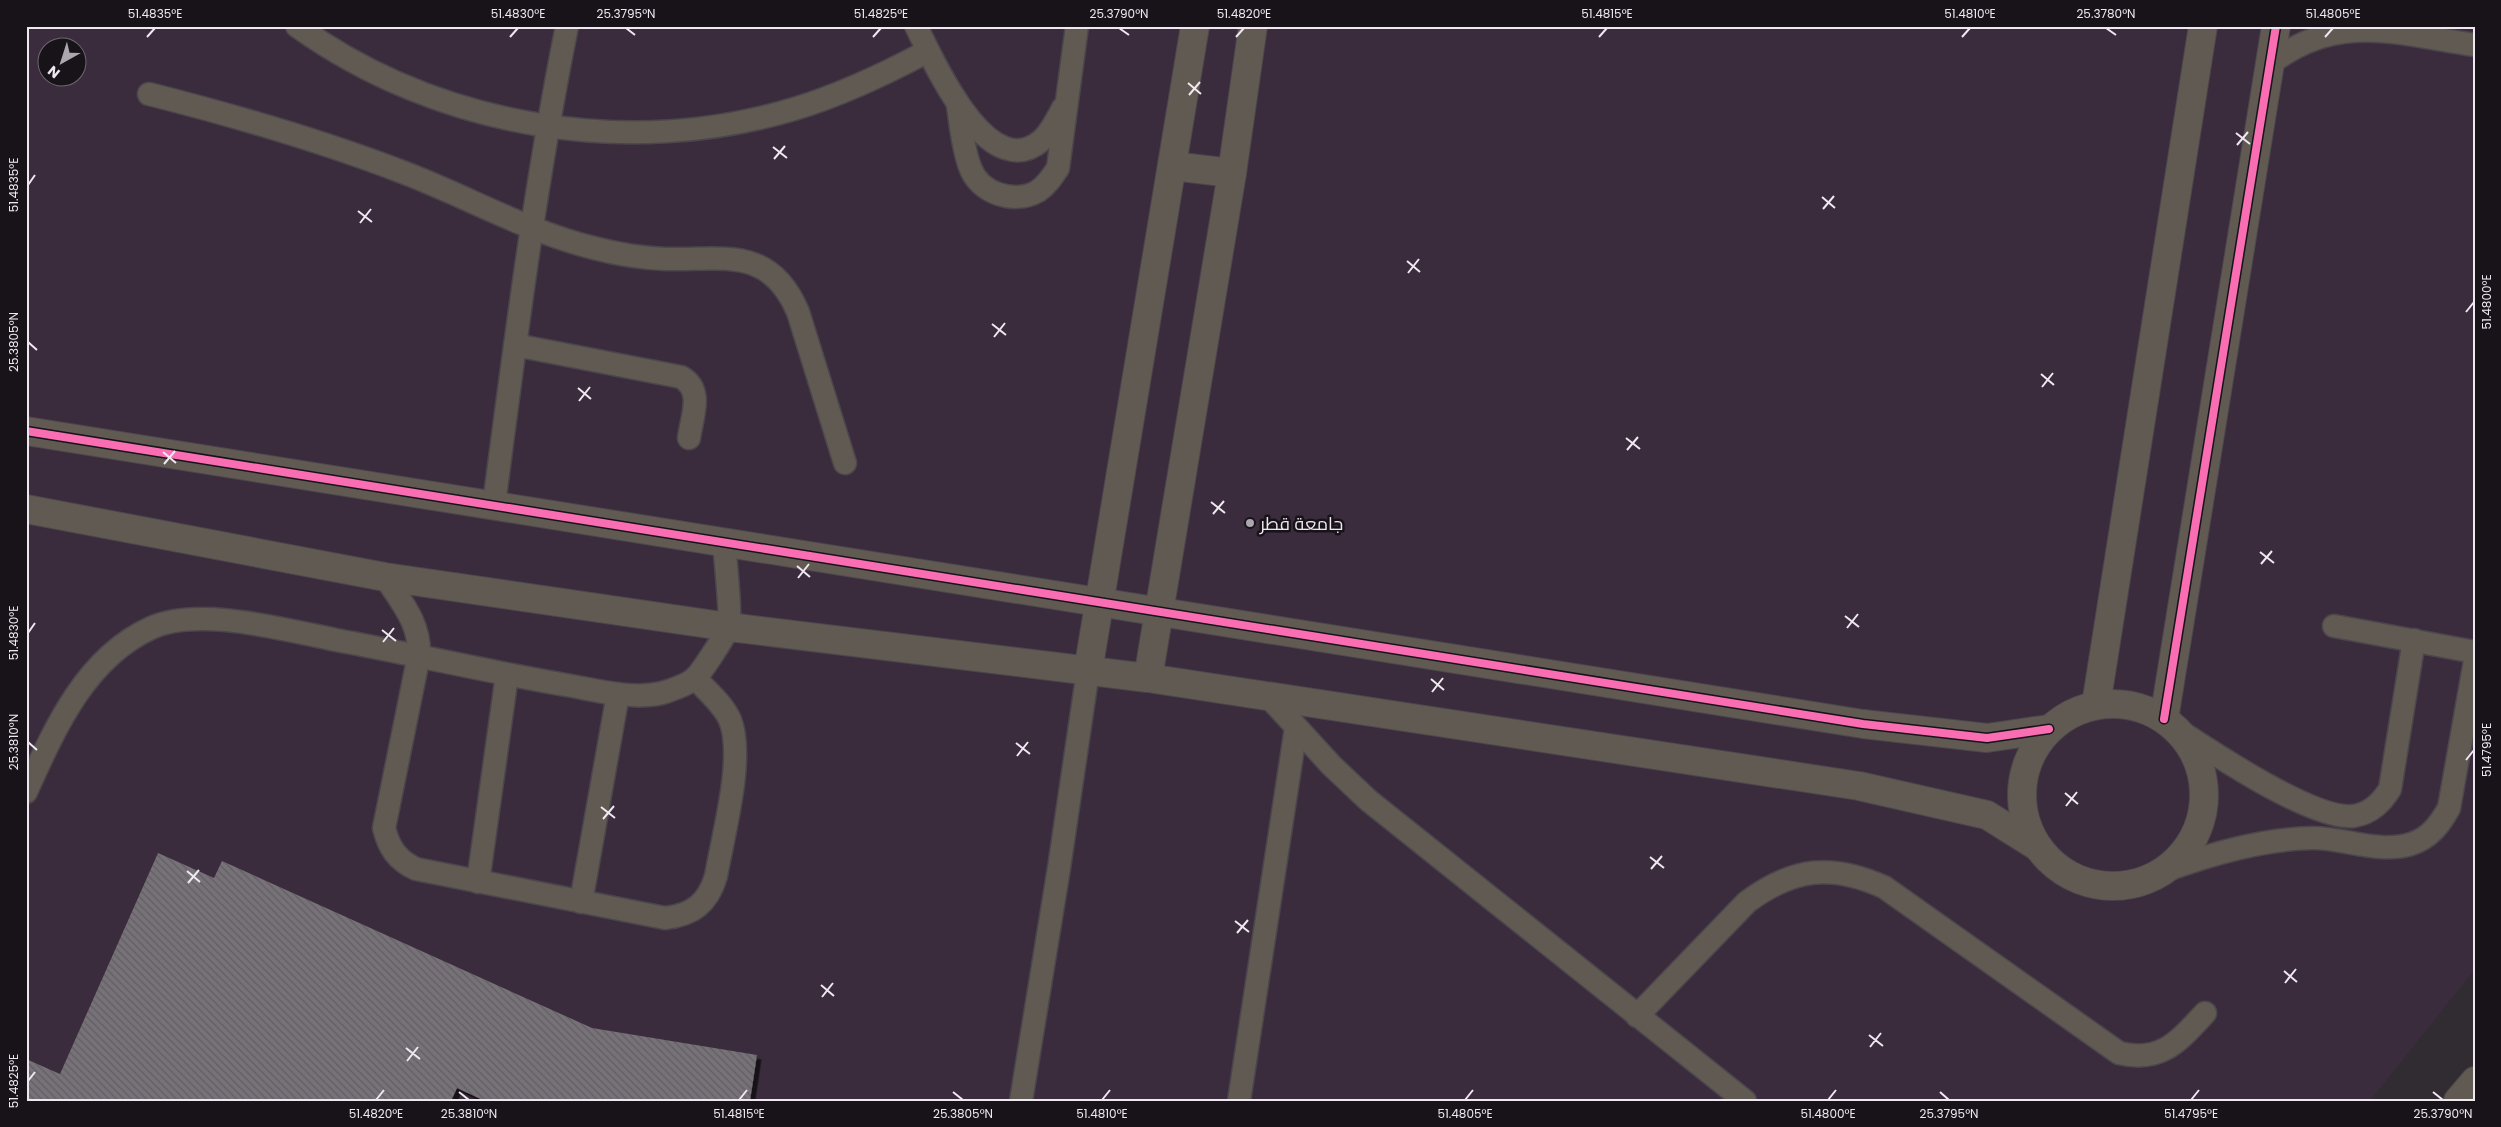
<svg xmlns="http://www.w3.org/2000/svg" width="2501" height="1127" viewBox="0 0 2501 1127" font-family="Poppins,Cairo,sans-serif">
  <defs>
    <pattern id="building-back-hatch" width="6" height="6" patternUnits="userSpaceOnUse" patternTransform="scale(1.25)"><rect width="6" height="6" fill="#777278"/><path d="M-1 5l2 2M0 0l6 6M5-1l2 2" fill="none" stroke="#625e62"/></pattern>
    <filter id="shadow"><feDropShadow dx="4.5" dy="4.5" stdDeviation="0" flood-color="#0009"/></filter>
  </defs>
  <rect width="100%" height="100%" fill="#312b32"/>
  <path fill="#3a2c3c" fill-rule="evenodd" d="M26,26H2475V969L2370,1101H26ZM48,48H78V78H48Z"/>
  <polygon fill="url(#building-back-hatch)" filter="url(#shadow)" points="158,853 214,878 222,861 592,1028 757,1055 750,1101 485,1101 457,1088 451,1101 26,1101 26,1059 60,1074"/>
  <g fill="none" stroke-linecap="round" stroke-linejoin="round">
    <defs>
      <g id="service">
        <path d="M297,26C438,127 627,159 794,109C841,95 885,74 928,51"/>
        <path d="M916,26C933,60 988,187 1042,140C1051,132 1057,119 1063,108"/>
        <path d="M2270,64C2337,11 2398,34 2475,45"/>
        <path d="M149,94C236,116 322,141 405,173C468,197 528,232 594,248C617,254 642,258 665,259C725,260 770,246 798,312L845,463"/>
        <path d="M958,106C961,126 963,149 970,167C979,193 1014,205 1038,191C1047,185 1052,177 1058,168L1077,26"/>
        <path d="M515,345L681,377C704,390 692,416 689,438"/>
        <path d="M494,504C515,344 535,185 567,26"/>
        <path d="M385,577C402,603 420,623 419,655L384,828C389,848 397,860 416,869L665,918C693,915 708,903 716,876C723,835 745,757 730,720C723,704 707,691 695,678"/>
        <polyline points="2334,626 2475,652"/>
        <polyline points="1267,695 1331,765 1368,800 1745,1101"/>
        <path d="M2178,730C2213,753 2314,821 2354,816C2371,813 2381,803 2390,789L2414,640"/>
        <path d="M26,792C54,730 85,658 151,628C198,606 286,630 336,640C413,654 489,672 566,685C596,690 631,700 662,693C671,690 688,685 695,678C701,673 725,636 728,628C732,620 725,556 724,542"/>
        <path d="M2164,871C2211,854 2262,839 2313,838C2345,838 2379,854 2411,844C2430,838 2440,824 2449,808L2475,661"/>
        <polyline points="478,882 507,675"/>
        <polyline points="581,902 618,694"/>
        <path d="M1637,1016L1747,902C1793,868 1831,863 1884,887L2119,1053C2161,1063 2178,1042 2205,1013"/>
        <polyline points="1021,1101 1059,868 1088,671"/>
        <polyline points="1239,1101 1296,728"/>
      </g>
      <g id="minor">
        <polyline points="1172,166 1232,173"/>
        <polyline points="26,431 1863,724 1987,738 2049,729"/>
        <polyline points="26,509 385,577 729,627 1148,678 1859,786 1987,815 2038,847"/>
        <polyline points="1088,671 1195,26"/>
        <polyline points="1148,678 1232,173 1253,26"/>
        <circle cx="2113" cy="795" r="91"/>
        <polyline points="2096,705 2203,26"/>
        <polyline points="2164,719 2276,26"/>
        <polyline points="2458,1101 2475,1081"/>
      </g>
    </defs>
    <use href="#service" stroke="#4b464c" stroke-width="25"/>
    <use href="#minor" stroke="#4b464c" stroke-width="30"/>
    <use href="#service" stroke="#605a53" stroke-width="22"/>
    <use href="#minor" stroke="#605a53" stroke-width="28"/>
    <defs>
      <g id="cycleway">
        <polyline points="26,431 1863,724 1987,738 2049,729"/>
        <polyline points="2164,719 2276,26"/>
      </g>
    </defs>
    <use href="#cycleway" stroke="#171319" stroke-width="11"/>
    <use href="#cycleway" stroke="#f96db3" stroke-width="8"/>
  </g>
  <path fill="none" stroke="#efe8f1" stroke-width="2" d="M626,28L635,35M1119,28L1129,35M2106,28L2116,35M147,37L155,28M510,37L518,28M873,37L881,28M1236,37L1244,28M1599,37L1607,28M1962,37L1970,28M2325,37L2333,28M1188,83L1201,94M1189,95L1200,82M2236,133L2250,144M2237,145L2248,132M773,147L787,158M774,159L785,146M28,185L35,175M1822,197L1835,208M1823,209L1834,196M358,211L372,222M360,223L371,209M1407,261L1420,272M1408,273L1419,259M2466,312L2474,302M992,324L1006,335M994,337L1005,323M28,342L37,350M2041,374L2054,385M2042,387L2053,373M578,388L591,399M579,401L590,387M1626,438L1640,449M1627,450L1638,437M163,452L176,463M164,464L175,451M1211,502L1225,513M1213,514L1224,501M2260,552L2274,563M2261,564L2272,551M797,566L810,577M798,578L809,564M1845,616L1859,627M1847,628L1858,614M382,630L396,641M28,633L35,623M383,642L394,628M1431,679L1444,690M1432,692L1443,678M28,742L37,750M1016,743L1030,754M1017,756L1028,742M2466,760L2474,750M2065,793L2078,804M2066,806L2077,792M601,807L615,818M603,819L614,806M1650,857L1664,868M1651,869L1662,856M187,871L200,882M188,883L199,870M1235,921L1249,932M1237,933L1248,920M2284,971L2297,982M2285,983L2296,969M821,985L834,996M822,997L833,983M1869,1035L1883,1046M1870,1047L1881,1033M406,1048L420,1059M407,1061L418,1047M28,1081L35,1072M459,1092L469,1100M953,1092L963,1100M1940,1092L1949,1100M2433,1092L2443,1100M376,1100L384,1090M739,1100L747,1090M1102,1100L1110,1090M1465,1100L1473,1090M1828,1100L1836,1090M2191,1100L2199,1090"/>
  <circle fill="#aca6ae" stroke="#171319" stroke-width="2" cx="1250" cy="523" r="5"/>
  <g text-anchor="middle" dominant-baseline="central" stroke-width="5" stroke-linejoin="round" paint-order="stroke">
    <g font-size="18" fill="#efe8f1" stroke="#171319" text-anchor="start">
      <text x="1260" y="523">جامعة قطر</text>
    </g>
  </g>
  <rect width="2501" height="1127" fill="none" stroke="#171319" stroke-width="55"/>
  <g transform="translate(62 62) rotate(219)"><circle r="24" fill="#171319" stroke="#6d686f"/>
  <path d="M0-4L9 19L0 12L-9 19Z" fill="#aca6ae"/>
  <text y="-8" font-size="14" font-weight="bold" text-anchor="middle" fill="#efe8f1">N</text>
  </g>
  <rect x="28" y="28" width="2446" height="1072" fill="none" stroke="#efe8f1" stroke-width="2"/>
  <g font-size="12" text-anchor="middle" fill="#efe8f1">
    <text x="155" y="18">51.4835°E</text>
    <text x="518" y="18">51.4830°E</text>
    <text x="626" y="18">25.3795°N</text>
    <text x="881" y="18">51.4825°E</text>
    <text x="1119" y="18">25.3790°N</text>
    <text x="1244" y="18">51.4820°E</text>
    <text x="1607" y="18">51.4815°E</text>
    <text x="1970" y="18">51.4810°E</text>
    <text x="2106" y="18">25.3780°N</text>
    <text x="2333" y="18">51.4805°E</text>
    <text transform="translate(14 185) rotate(-90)" y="4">51.4835°E</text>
    <text transform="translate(2487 302) rotate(-90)" y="4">51.4800°E</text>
    <text transform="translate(14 342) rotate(-90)" y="4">25.3805°N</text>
    <text transform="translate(14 633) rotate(-90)" y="4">51.4830°E</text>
    <text transform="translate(14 742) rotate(-90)" y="4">25.3810°N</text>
    <text transform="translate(2487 750) rotate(-90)" y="4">51.4795°E</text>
    <text transform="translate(14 1081) rotate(-90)" y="4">51.4825°E</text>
    <text x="376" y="1118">51.4820°E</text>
    <text x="469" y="1118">25.3810°N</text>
    <text x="739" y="1118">51.4815°E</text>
    <text x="963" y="1118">25.3805°N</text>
    <text x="1102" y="1118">51.4810°E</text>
    <text x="1465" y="1118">51.4805°E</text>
    <text x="1828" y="1118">51.4800°E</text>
    <text x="1949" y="1118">25.3795°N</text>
    <text x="2191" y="1118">51.4795°E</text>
    <text x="2443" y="1118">25.3790°N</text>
  </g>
</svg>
